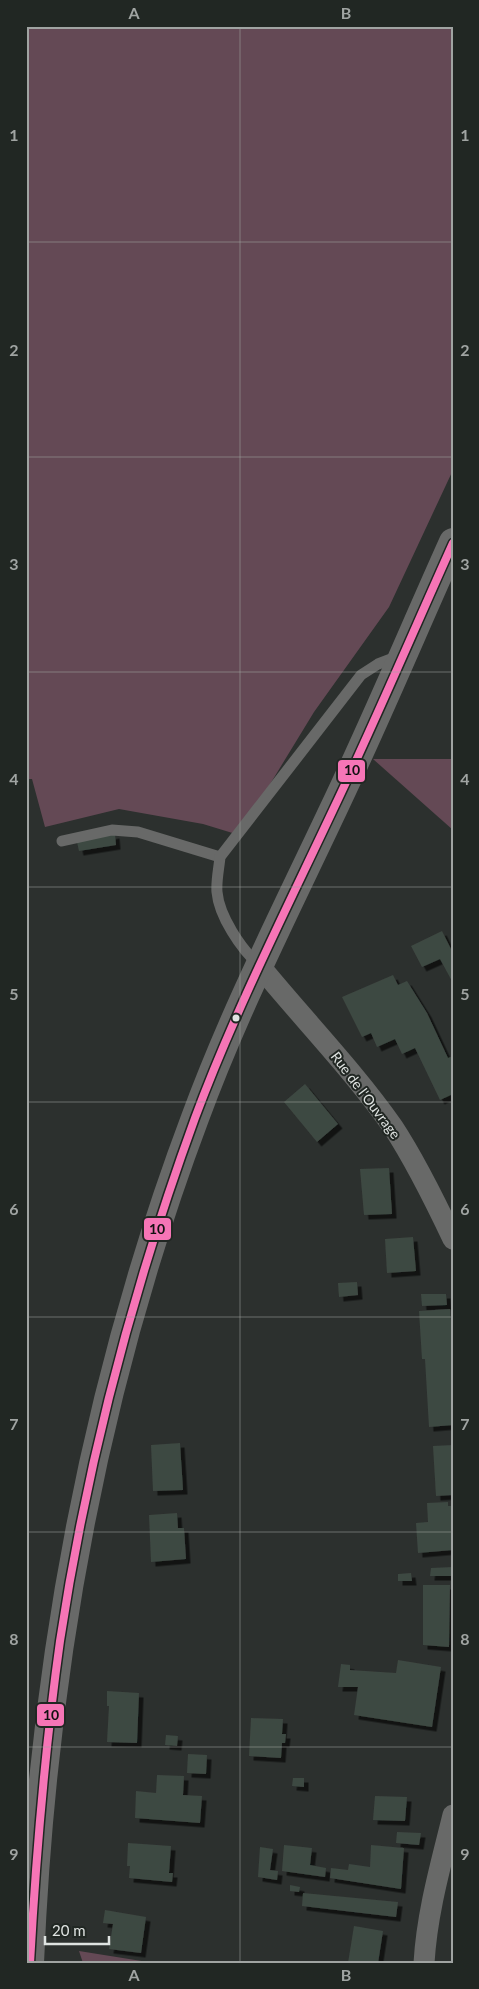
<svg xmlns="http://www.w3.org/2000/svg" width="479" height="1989" viewBox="0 0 479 1989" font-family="Lato,sans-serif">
  <defs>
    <filter id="shadow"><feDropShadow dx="4.5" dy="4.5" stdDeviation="0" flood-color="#0009"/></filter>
  </defs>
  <rect width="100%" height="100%" fill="#2c302e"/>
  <g fill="#644955">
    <polygon points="26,26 453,26 453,470 389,607 314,712 239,835 203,824 119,809 45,827 32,779 26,779"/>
    <polygon points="373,759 453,759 453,830"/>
    <polygon points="79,1951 154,1963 83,1963"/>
  </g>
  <g fill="#3e4842" filter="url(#shadow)">
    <polygon points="115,834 116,845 79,851 77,842"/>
    <polygon points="442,931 453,953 453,983 440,959 422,967 411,946"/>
    <polygon points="393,975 398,985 407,981 427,1013 448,1058 453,1056 453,1094 440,1100 415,1048 402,1054 395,1039 377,1047 371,1033 362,1037 342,997"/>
    <polygon points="305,1084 338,1124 317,1142 284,1102"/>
    <polygon points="389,1168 392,1214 364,1215 360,1169"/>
    <polygon points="413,1237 416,1271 387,1273 385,1239"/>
    <polygon points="357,1282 358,1295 339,1297 338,1283"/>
    <polygon points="421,1294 446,1294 447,1305 422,1306"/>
    <polygon points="450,1309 453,1344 453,1425 429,1427 425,1359 422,1359 419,1311"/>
    <polygon points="180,1443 183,1490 153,1491 151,1445"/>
    <polygon points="453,1445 453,1495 436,1496 433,1446"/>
    <polygon points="448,1502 448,1506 453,1506 453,1550 418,1553 416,1523 428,1522 427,1503"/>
    <polygon points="177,1513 178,1528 184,1528 186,1559 151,1562 149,1515"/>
    <polygon points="453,1567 453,1576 430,1576 431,1568"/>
    <polygon points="411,1573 412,1581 398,1581 398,1574"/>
    <polygon points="423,1585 450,1585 449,1647 423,1645"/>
    <polygon points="398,1660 441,1667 432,1727 354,1715 358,1687 338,1687 341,1664 350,1665 350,1670 396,1673"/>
    <polygon points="107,1691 139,1693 137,1743 107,1742 109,1706 107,1706"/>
    <polygon points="251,1718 283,1719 282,1734 286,1734 285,1743 282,1743 281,1758 249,1756"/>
    <polygon points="166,1735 178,1736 177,1746 165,1745"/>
    <polygon points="188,1754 207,1755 206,1774 187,1773"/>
    <polygon points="157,1775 184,1776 183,1795 202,1796 200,1823 135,1818 136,1791 156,1793"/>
    <polygon points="293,1778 304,1778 304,1787 292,1786"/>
    <polygon points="375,1796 407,1797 405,1821 373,1820"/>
    <polygon points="397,1832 421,1833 419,1845 396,1843"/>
    <polygon points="128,1843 171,1846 169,1873 173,1873 172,1882 129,1878 130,1866 127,1866"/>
    <polygon points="284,1845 312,1848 310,1865 326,1868 325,1877 282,1871"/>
    <polygon points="371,1845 404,1848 401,1889 330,1878 331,1868 348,1870 349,1864 370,1867"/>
    <polygon points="260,1847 273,1849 270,1870 278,1871 277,1880 258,1877"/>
    <polygon points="290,1885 300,1887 299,1892 290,1891"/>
    <polygon points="303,1893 398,1902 396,1917 302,1906"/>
    <polygon points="105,1910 146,1917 141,1953 109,1949 113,1924 103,1923"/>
    <polygon points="354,1926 383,1931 378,1963 348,1963"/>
  </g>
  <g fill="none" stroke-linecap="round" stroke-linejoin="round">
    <g stroke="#686968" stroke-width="11">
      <polyline points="62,841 112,830 138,832 220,857"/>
      <path d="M259,965C241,949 219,916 217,892C216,881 219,868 220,857L361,675L378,664L399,656"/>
    </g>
    <g stroke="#686968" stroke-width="21">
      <path d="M259,965C303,1019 353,1070 393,1127C416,1162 435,1201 453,1239"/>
      <path d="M424,1963C427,1912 441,1864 453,1815"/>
    </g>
    <path stroke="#686968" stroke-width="28" d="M30,1963C42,1675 93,1389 195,1118C234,1012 285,912 333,810C375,722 413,631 453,542"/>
    <defs>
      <path id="bus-1" d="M30,1963C36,1855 45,1748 60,1641C87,1463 133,1288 195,1118C234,1013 285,912 333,810C375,722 413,632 453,543"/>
    </defs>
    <use href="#bus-1" stroke="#212723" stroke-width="11"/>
    <use href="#bus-1" stroke="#f675b6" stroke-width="8"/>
  </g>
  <path fill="none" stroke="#a0a4a2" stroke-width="1" stroke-opacity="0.55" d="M240,26V1963M26,242H453M26,457H453M26,672H453M26,887H453M26,1102H453M26,1317H453M26,1532H453M26,1747H453"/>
  <circle fill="#dfe3e1" stroke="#212723" stroke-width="2" cx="236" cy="1018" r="4.5"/>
  <g text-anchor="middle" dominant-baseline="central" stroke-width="4" stroke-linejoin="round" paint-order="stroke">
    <g font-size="14" fill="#dfe3e1" stroke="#212723">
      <text transform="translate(366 1095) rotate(53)">Rue de l'Ouvrage</text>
    </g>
  </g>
  <g stroke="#212723" stroke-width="2">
    <rect x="337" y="759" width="29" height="24" rx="5" fill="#f675b6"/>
    <rect x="143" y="1217" width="29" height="24" rx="5" fill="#f675b6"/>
    <rect x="36" y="1703" width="29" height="24" rx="5" fill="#f675b6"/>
  </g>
  <g font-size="14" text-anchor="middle" font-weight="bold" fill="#111">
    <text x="352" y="775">10</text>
    <text x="157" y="1234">10</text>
    <text x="51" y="1720">10</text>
  </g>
  <rect width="479" height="1989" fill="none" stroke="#212723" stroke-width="55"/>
  <path d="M45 1936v8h64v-8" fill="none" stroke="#dfe3e1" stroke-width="2.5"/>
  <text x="52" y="1936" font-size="15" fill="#dfe3e1" stroke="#212723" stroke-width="4" paint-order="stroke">20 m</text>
  <rect x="28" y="28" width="424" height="1934" fill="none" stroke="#a0a4a2" stroke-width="2"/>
  <g font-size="16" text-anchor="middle" font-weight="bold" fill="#a0a4a2">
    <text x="134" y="19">A</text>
    <text x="346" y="19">B</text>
    <text x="14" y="141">1</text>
    <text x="465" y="141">1</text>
    <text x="14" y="356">2</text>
    <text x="465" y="356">2</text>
    <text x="14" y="570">3</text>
    <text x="465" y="570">3</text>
    <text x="14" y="785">4</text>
    <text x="465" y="785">4</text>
    <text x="14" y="1000">5</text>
    <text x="465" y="1000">5</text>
    <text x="14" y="1215">6</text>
    <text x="465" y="1215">6</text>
    <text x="14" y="1430">7</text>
    <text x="465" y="1430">7</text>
    <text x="14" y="1645">8</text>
    <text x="465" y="1645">8</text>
    <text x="14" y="1860">9</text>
    <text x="465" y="1860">9</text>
    <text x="134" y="1981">A</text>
    <text x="346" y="1981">B</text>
  </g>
</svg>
